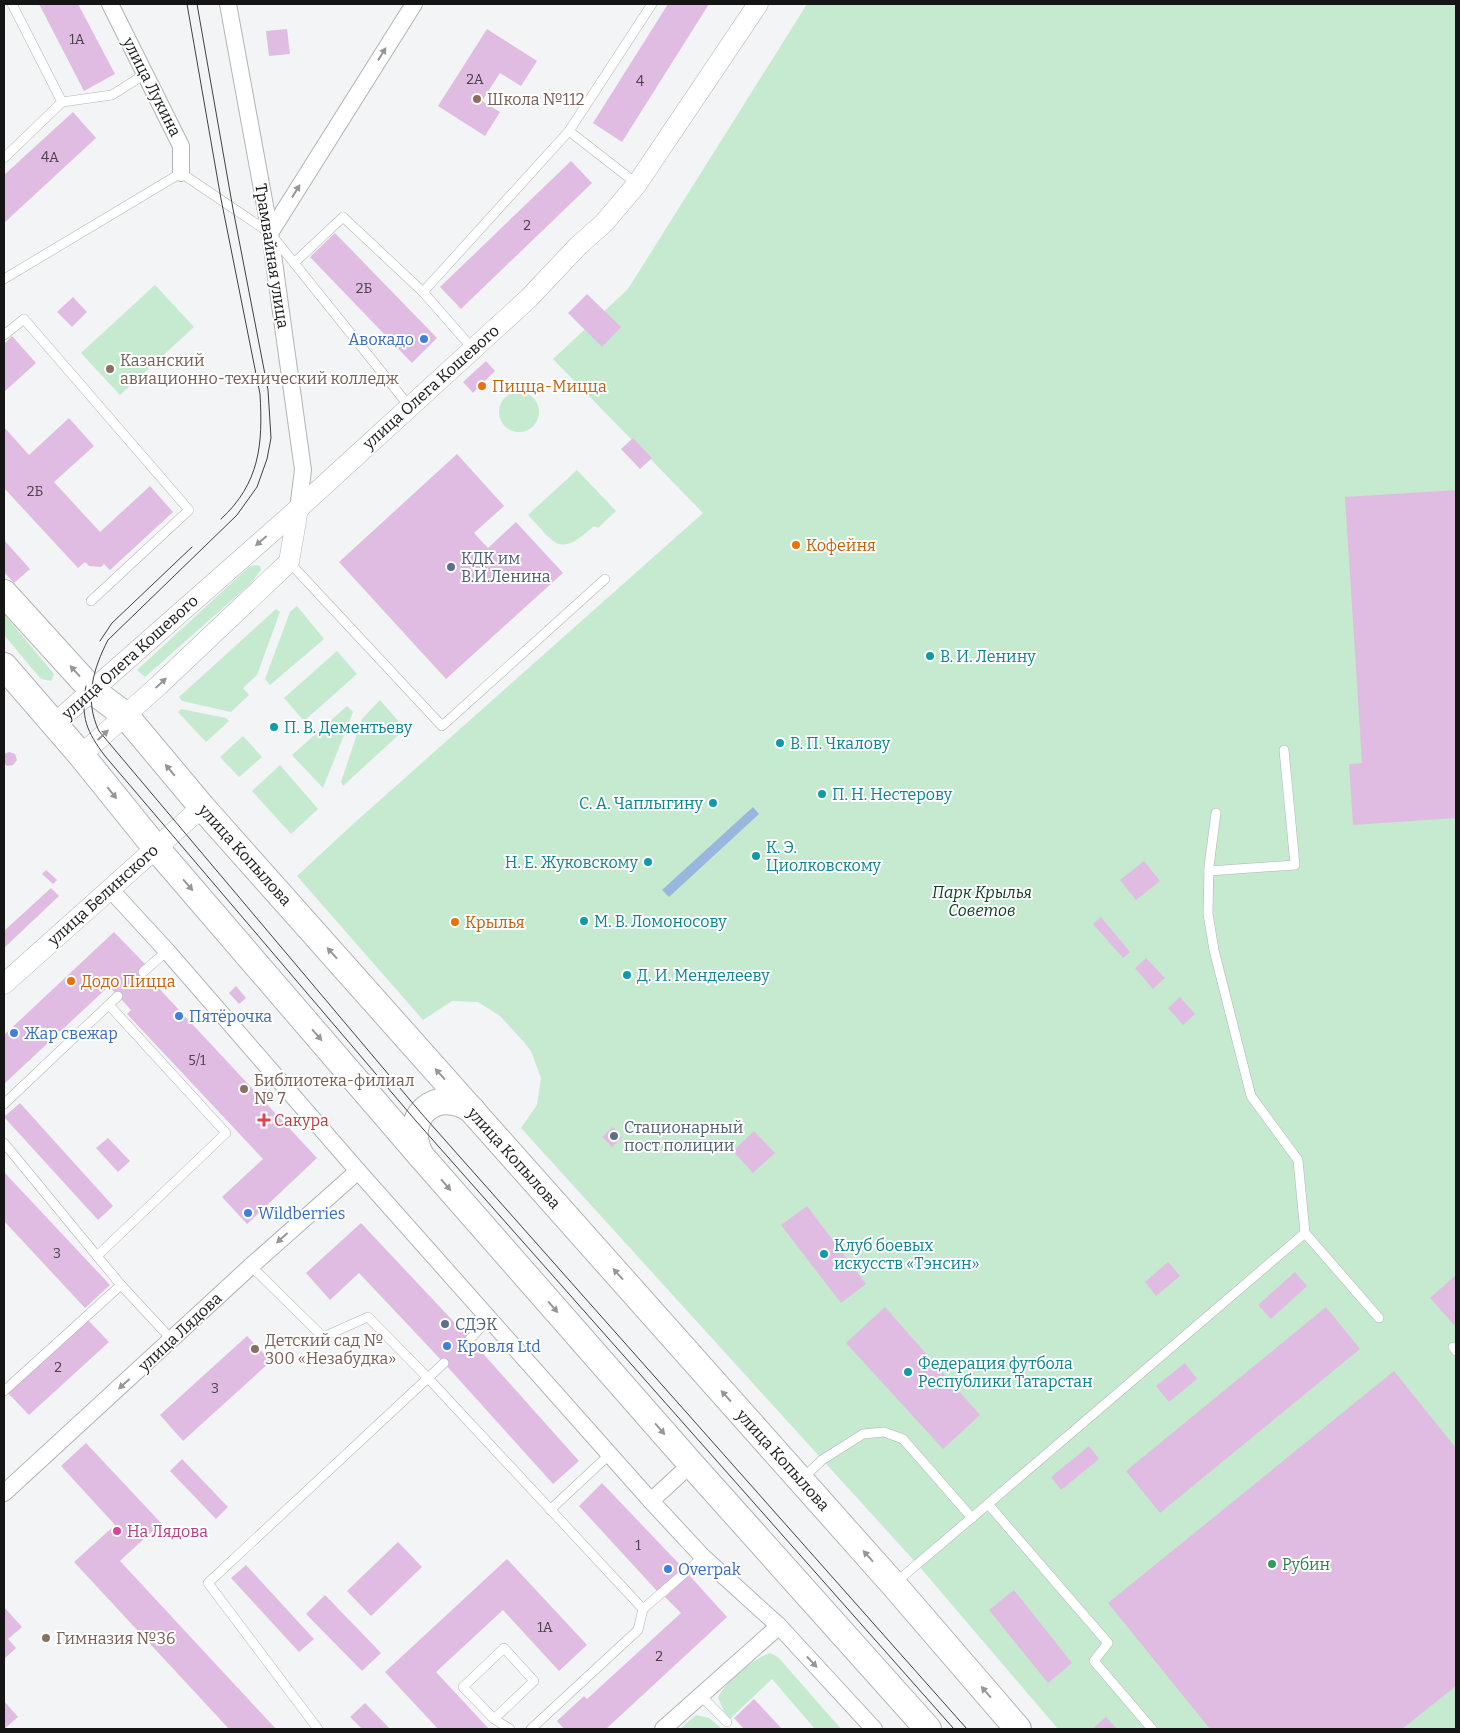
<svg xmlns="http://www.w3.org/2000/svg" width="1460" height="1733" viewBox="0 0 1460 1733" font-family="Bitter,serif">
  <rect width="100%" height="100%" fill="#f2f4f5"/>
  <g fill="#c5eacf">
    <polygon points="807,4 1456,4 1456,1729 1058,1729 918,1565 521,1128 537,1105 541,1078 531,1051 523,1041 500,1016 478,1002 452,1001 423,1020 297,876 352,825 703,513 553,359 628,289"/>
    <polygon points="155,285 194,327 120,395 81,353"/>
    <circle cx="519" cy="412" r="20"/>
    <path d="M577,470L616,511L598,528L594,526C558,558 557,545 528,515Z"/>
    <polygon points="255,565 260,566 261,570 250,584 145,677 137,670 249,567"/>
    <polygon points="297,606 324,639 270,685 265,679 290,612"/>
    <polygon points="276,609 280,612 257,675 243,688 249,695 231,712 182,701 179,697"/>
    <polygon points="4,614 54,674 51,681 41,679 4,635"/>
    <polygon points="337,651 357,674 304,721 284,698"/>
    <polygon points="380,700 405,729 343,786 341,782 362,719"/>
    <polygon points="347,706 353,712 323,788 292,755"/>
    <polygon points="181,709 226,718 229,721 206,742 178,712"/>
    <polygon points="243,736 262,757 239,777 220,757"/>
    <polygon points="280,765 318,809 291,834 252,791"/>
    <path d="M770,1653L778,1657L841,1729H815L772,1679L730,1719L724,1711L718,1698C725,1682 753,1659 770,1653Z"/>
    <polygon points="696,1715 709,1718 721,1728 719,1729 680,1729"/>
  </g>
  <polygon fill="#98b7df" points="753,807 759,814 669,897 662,890"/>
  <g fill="#e1bce2">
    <polygon points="39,4 78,4 115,74 84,91"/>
    <polygon points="668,4 709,4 622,142 593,123"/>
    <polygon points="287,29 290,54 269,56 266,31"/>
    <polygon points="487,29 537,61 521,86 500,73 482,101 500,112 485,136 438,106"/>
    <polygon points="73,112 96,138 4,223 4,175"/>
    <polygon points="571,161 592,183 461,309 440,287"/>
    <polygon points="335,233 437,338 412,363 310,257"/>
    <polygon points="587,294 621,327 602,347 568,313"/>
    <polygon points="73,297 87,312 72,327 57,312"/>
    <polygon points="12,336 36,363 4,392 4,344"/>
    <polygon points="486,361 495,371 473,393 463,382"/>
    <polygon points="69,418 94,446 54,482 100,532 150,486 173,512 110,570 104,564 101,567 89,566 85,562 78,568 4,488 4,427 29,455"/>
    <polygon points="633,438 652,458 640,469 621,449"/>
    <polygon points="457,454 504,506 474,533 488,548 516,522 563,573 446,679 339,562"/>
    <polygon points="1456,490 1456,818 1353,825 1349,764 1362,763 1345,497"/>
    <polygon points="4,540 30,569 14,583 4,572"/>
    <polygon points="9,752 15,754 17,760 13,765 7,766 4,763 4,754"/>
    <polygon points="1144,861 1160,881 1136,900 1120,880"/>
    <polygon points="46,870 57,880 53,884 42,874"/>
    <polygon points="51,888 59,896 4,948 4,931"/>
    <polygon points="1101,917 1130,952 1123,958 1093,924"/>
    <polygon points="114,932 145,964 140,968 317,1158 247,1224 222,1197 263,1159 127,1014 131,1010 109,986 4,1084 4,1035"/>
    <polygon points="1146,958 1165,978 1153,989 1135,968"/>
    <polygon points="236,986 246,998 239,1004 229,993"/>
    <polygon points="1180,997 1195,1014 1183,1025 1168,1008"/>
    <polygon points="20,1103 113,1206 98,1220 4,1117"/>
    <polygon points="613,1127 622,1138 612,1147 602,1137"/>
    <polygon points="754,1131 775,1153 753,1173 733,1151"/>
    <polygon points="108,1138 130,1161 118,1172 96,1148"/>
    <polygon points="4,1172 110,1285 85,1308 4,1221"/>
    <polygon points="807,1206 866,1284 841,1303 781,1225"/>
    <polygon points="361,1223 470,1339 579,1461 553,1484 444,1363 359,1273 330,1300 306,1273"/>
    <polygon points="1168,1262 1180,1276 1156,1296 1145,1282"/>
    <polygon points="1295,1272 1307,1286 1271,1319 1258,1305"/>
    <polygon points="1456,1275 1456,1327 1430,1298"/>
    <polygon points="885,1307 980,1415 943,1449 846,1343"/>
    <polygon points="1326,1307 1360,1349 1160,1513 1126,1471"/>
    <polygon points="87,1319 109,1342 29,1415 8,1393"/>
    <polygon points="247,1336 271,1361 183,1441 160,1415"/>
    <polygon points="1185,1363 1197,1379 1169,1402 1156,1386"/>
    <polygon points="1394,1371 1456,1448 1456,1686 1402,1729 1210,1729 1108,1603"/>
    <polygon points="86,1443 161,1523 120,1561 276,1729 229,1729 74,1562 115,1525 61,1466"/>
    <polygon points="1089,1446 1099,1459 1061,1490 1051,1477"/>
    <polygon points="182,1459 228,1507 216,1519 170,1471"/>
    <polygon points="602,1483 683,1568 657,1591 579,1506"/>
    <polygon points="398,1542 422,1567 371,1616 347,1591"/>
    <polygon points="507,1559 587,1645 559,1671 503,1610 436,1672 489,1729 438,1729 385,1672"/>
    <polygon points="246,1565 314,1639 299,1652 231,1578"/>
    <polygon points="689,1575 727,1617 606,1729 564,1729 557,1721 584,1696 587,1699 681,1613 665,1597"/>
    <polygon points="1014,1590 1072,1663 1048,1683 989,1610"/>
    <polygon points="325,1595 381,1653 362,1671 306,1614"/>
    <polygon points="4,1607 22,1627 8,1639 16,1648 4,1659"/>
    <polygon points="754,1699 782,1729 744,1729 734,1718"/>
    <polygon points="4,1701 18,1717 4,1729"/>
    <polygon points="365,1703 390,1729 362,1729 350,1717"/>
    <polygon points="1106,1717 1117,1729 1092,1729"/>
  </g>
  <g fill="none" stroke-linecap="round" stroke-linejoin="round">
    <defs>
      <g id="service">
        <polyline points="62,102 112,95 145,74"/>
        <polyline points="569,131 637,184"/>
        <polyline points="4,158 62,102 12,4"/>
        <polyline points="294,263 343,217 423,292 569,131 652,4"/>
        <polyline points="4,279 181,173 270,233 409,406"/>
        <polyline points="423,292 473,349"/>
        <polyline points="4,335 24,319 189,510 91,601"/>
        <polyline points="289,562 442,726 605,579"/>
        <polyline points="1216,813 1209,866 1208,914 1214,950 1251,1096 1298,1160 1305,1233"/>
        <polyline points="1209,871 1295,865 1284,750"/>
        <polyline points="143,972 167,951"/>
        <polyline points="4,1104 118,996"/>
        <polyline points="4,1143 97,1256"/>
        <polyline points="251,1266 323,1337 368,1317 428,1378 643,1609"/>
        <polyline points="121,1285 172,1340"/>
        <polyline points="470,1339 489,1319"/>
        <polyline points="1453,1347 1456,1351"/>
        <polyline points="4,1391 121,1285 97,1256 226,1133 109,1005"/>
        <polyline points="803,1478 822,1460 863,1434 884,1432 903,1439 972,1518"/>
        <polyline points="550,1510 610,1454"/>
        <polyline points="895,1583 988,1504"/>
        <polyline points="700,1695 727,1722"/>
        <polyline points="494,1719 534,1681 504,1648 463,1687 494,1719 510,1729"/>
        <polyline points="318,1729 208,1583 444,1363"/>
        <polyline points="531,1729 638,1630 643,1609 703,1557"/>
        <polyline points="1152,1729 1094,1661 1108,1643 988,1504 1305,1233 1379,1318"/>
      </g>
      <g id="minor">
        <polyline points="110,4 181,146 181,173"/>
        <polyline points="228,4 270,233 303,470 298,509"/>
        <polyline points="270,233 414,4"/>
        <polyline points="110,889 167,951 358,1171 651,1501 703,1557 779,1626 874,1729"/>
        <polyline points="4,1493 251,1266 358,1171"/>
        <polyline points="651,1501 691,1464"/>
        <polyline points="663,1729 779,1626"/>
      </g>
      <g id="tertiary">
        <polyline points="54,724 298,509 529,298 578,246 604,223 637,184 758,4"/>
        <polyline points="81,755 158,686 289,562 298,509"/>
        <polyline points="4,984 202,807"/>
      </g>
      <g id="primary">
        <polyline points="4,593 93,691 125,715 202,807 894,1585 1018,1729"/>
        <polyline points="4,666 81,755 156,848 421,1156 691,1464 928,1729"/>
        <path d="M421,1156C400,1118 436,1085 472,1110"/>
      </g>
    </defs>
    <use href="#service" stroke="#b2b3b5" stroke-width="10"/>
    <use href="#minor" stroke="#b2b3b5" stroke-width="18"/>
    <use href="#tertiary" stroke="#b2b3b5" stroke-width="21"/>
    <use href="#primary" stroke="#b2b3b5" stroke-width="28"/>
    <use href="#service" stroke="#fff" stroke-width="9"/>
    <use href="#minor" stroke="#fff" stroke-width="16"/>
    <use href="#tertiary" stroke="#fff" stroke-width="20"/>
    <use href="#primary" stroke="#fff" stroke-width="26"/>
    <g stroke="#414142" stroke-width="1">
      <path d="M187,4L221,199L260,394C263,444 260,483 221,519"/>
      <path d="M197,4L233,209L268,390L271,438L267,459L257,487L237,515L108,640C93,669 84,700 99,731L421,1113L967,1729"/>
      <polyline points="100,641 112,623 192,547"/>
      <path d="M86,686C80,717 87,732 105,756L416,1121L954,1729"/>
    </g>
  </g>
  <defs><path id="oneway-solid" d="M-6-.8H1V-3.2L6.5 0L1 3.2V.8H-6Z" transform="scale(1.25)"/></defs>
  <g fill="#969696">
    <use href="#oneway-solid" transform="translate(382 54) rotate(-58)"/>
    <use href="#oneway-solid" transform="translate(296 191) rotate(-58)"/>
    <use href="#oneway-solid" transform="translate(261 541) rotate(139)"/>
    <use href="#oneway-solid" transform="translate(75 671) rotate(-132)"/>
    <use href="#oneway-solid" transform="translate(161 683) rotate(-43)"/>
    <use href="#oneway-solid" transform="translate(103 735) rotate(-43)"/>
    <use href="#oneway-solid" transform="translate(170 770) rotate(-130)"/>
    <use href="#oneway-solid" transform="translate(112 793) rotate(51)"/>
    <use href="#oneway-solid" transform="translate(188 885) rotate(49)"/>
    <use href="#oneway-solid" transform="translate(332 953) rotate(-132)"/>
    <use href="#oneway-solid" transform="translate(317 1035) rotate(49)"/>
    <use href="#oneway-solid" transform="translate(440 1074) rotate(-132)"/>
    <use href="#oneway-solid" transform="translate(446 1185) rotate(49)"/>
    <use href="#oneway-solid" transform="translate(282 1238) rotate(138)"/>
    <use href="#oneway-solid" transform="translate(618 1274) rotate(-132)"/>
    <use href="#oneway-solid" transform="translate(553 1307) rotate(49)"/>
    <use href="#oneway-solid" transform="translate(124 1384) rotate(138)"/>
    <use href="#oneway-solid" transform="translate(726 1396) rotate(-132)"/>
    <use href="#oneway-solid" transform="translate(660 1429) rotate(49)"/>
    <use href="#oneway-solid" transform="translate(868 1556) rotate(-132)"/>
    <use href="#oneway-solid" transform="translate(812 1662) rotate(47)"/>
    <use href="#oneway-solid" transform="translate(986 1692) rotate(-131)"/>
  </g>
  <g fill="#8d6e63" stroke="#fff" stroke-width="2">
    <circle cx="477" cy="99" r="5"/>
    <circle cx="110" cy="369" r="5"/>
    <circle cx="244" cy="1089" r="5"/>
    <circle cx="255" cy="1349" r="5"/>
    <circle cx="46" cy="1638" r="5"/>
  </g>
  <g fill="#3f7fe0" stroke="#fff" stroke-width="2">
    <circle cx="424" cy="339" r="5"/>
    <circle cx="179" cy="1016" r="5"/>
    <circle cx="14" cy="1033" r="5"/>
    <circle cx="248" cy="1213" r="5"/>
    <circle cx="447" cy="1346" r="5"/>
    <circle cx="668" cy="1569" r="5"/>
  </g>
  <g fill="#e8710a" stroke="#fff" stroke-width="2">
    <circle cx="482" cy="386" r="5"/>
    <circle cx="796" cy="545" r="5"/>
    <circle cx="455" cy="922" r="5"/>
    <circle cx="71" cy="981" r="5"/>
  </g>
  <g fill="#5c6f8a" stroke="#fff" stroke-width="2">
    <circle cx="451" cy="567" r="5"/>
    <circle cx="614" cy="1136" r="5"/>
    <circle cx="445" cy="1324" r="5"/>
  </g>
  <g fill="#0f9aa8" stroke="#fff" stroke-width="2">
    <circle cx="930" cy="656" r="5"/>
    <circle cx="274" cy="727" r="5"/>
    <circle cx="780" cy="743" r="5"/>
    <circle cx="822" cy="794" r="5"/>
    <circle cx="713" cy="803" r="5"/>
    <circle cx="756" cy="856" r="5"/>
    <circle cx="648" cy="862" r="5"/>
    <circle cx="584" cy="921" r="5"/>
    <circle cx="627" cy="975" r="5"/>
    <circle cx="824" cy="1254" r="5"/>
    <circle cx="908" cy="1372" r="5"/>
  </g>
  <path fill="#e0444e" stroke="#fff" stroke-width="2" d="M261.5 1112.5h5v5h5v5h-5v5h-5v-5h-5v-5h5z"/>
  <circle fill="#d1479c" stroke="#fff" stroke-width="2" cx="117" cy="1531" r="5"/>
  <circle fill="#2e9e5b" stroke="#fff" stroke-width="2" cx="1272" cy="1564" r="5"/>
  <g text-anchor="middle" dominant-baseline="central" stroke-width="4" stroke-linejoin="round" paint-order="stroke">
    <g font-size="14" fill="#483f49">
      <text x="77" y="39">1А</text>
      <text x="475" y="79">2А</text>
      <text x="640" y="81">4</text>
      <text x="50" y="157">4А</text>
      <text x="527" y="225">2</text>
      <text x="364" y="288">2Б</text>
      <text x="35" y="491">2Б</text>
      <text x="197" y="1060">5/1</text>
      <text x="57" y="1253">3</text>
      <text x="58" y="1367">2</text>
      <text x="215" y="1388">3</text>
      <text x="638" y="1545">1</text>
      <text x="545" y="1627">1А</text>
      <text x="659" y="1656">2</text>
    </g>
    <g font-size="16" fill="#151516" stroke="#fff">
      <text transform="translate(152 87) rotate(63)">улица Лукина</text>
      <text transform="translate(272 256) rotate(81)">Трамвайная улица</text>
      <text transform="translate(431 387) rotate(-42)">улица Олега Кошевого</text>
      <text transform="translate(130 657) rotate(-42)">улица Олега Кошевого</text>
      <text transform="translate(245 855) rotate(48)">улица Копылова</text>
      <text transform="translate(103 895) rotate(-42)">улица Белинского</text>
      <text transform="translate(514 1158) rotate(48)">улица Копылова</text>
      <text transform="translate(180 1332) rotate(-43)">улица Лядова</text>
      <text transform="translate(783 1460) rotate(48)">улица Копылова</text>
    </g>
    <g font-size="16" fill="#785e54" stroke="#fff" text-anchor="start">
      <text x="487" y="99">Школа №112</text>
      <text x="120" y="360">Казанский<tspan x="120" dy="18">авиационно-технический колледж</tspan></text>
      <text x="254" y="1080">Библиотека-филиал<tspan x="254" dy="18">№ 7</tspan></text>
      <text x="265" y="1340">Детский сад №<tspan x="265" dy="18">300 «Незабудка»</tspan></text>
      <text x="56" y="1638">Гимназия №36</text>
    </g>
    <g font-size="16" fill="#366cbe" stroke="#fff" text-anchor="start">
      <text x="414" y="339" text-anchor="end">Авокадо</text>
      <text x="189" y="1016">Пятёрочка</text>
      <text x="24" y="1033">Жар свежар</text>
      <text x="258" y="1213">Wildberries</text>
      <text x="457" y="1346">Кровля Ltd</text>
      <text x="678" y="1569">Overpak</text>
    </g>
    <g font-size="16" fill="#c56008" stroke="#fff" text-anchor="start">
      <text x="492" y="386">Пицца-Мицца</text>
      <text x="806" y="545">Кофейня</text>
      <text x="465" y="922">Крылья</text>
      <text x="81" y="981">Додо Пицца</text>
    </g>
    <g font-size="16" fill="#4e5e75" stroke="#fff" text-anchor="start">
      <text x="461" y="558">КДК им<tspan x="461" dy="18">В.И.Ленина</tspan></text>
      <text x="624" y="1127">Стационарный<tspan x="624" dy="18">пост полиции</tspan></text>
      <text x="455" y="1324">СДЭК</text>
    </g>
    <g font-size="16" fill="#0d838f" stroke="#fff" text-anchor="start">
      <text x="940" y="656">В. И. Ленину</text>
      <text x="284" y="727">П. В. Дементьеву</text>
      <text x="790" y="743">В. П. Чкалову</text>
      <text x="832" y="794">П. Н. Нестерову</text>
      <text x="703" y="803" text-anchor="end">С. А. Чаплыгину</text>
      <text x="766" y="847">К. Э.<tspan x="766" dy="18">Циолковскому</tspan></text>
      <text x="638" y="862" text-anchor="end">Н. Е. Жуковскому</text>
      <text x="594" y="921">М. В. Ломоносову</text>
      <text x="637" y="975">Д. И. Менделееву</text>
      <text x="834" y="1245">Клуб боевых<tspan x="834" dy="18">искусств «Тэнсин»</tspan></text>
      <text x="918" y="1363">Федерация футбола<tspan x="918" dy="18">Республики Татарстан</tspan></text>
    </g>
    <g font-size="16" font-style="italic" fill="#0b4122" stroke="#fff">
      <text x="982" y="892">Парк Крылья<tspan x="982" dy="18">Советов</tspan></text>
    </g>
    <g font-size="16" fill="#be3a42" stroke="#fff" text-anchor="start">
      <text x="274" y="1120">Сакура</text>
    </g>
    <g font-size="16" fill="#b23c85" stroke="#fff" text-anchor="start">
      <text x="127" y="1531">На Лядова</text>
    </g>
    <g font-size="16" fill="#27864d" stroke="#fff" text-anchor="start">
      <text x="1282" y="1564">Рубин</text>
    </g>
  </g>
  <rect width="1460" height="1733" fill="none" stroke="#151516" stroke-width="10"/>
</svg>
